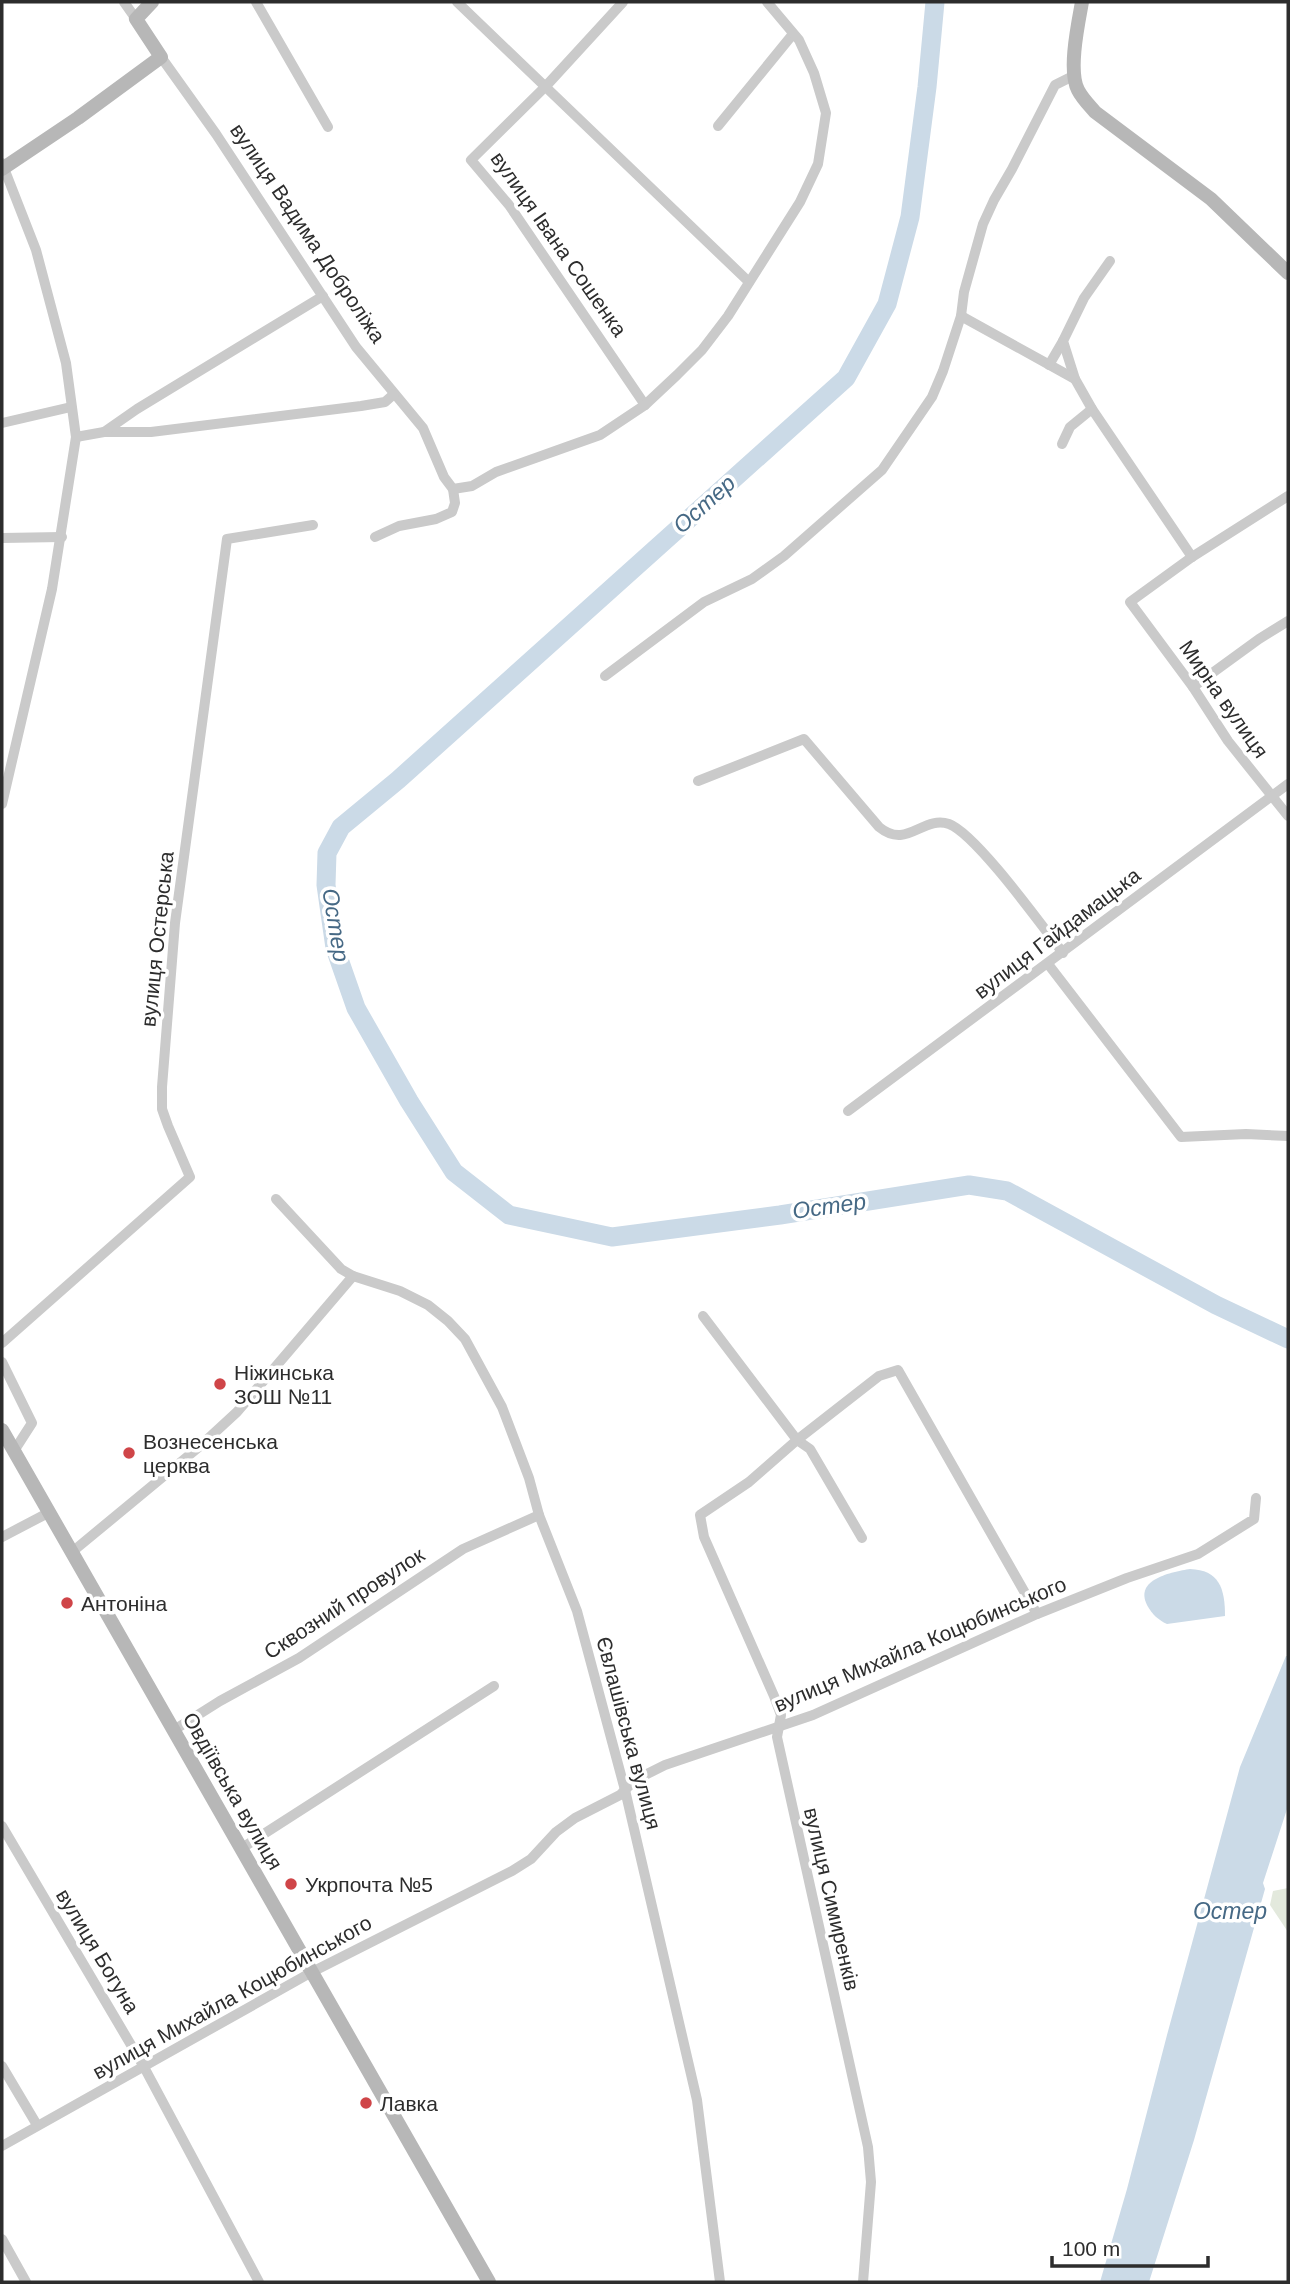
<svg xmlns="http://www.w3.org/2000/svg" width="1290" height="2284" viewBox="0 0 1290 2284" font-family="Helvetica,sans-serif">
  <rect width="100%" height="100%" fill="#fff"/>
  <polygon fill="#e3e9dd" points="1288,1888 1288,1932 1270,1905 1273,1891"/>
  <g fill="#cbdae7">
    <path d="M1190,1569C1219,1570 1225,1588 1225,1616L1167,1624C1158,1620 1152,1614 1147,1605C1134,1579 1172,1572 1190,1569Z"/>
    <polygon points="1286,1656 1288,1656 1288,1806 1263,1883 1265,1889 1194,2140 1149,2282 1100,2282 1127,2189 1167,2035 1240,1767"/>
  </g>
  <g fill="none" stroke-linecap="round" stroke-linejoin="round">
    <polyline stroke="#cbdae7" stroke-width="19" points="935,2 927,87 910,217 887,304 846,378 398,780 341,827 327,853 326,885 335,948 356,1008 409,1101 454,1172 509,1215 612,1237 780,1215 969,1185 1007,1191 1216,1305 1288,1339"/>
    <g stroke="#cacaca" stroke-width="10">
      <polyline points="124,2 136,19"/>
      <polyline points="256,2 328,127"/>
      <polyline points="457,2 749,282"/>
      <polyline points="623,2 546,86 471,160 509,205 645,405"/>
      <polyline points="161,57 216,134 356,347 423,428 444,477 453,489 455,503 452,512 436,519 399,526 375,537"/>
      <polyline points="718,126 793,34"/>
      <polyline points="1110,261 1084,298 1063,341 1075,379 1092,409 1192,557"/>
      <polyline points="961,316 1075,379"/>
      <polyline points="1049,365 1063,341"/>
      <polyline points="2,423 71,407"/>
      <polyline points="104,432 151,432 361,406 385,402 394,394"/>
      <polyline points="76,437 104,432 137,409 323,296"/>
      <polyline points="1062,444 1070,427 1092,409"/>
      <polyline points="453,489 472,486 496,472 600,435 645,405 677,375 702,350 728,316 800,202 818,164 826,113 814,73 799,40 767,2"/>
      <polyline points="1288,496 1192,557 1130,602 1193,687 1228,741 1288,816"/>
      <polyline points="2,538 62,537"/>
      <polyline points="605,676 704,602 752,579 784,556 882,470 932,397 943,371 961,316 964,292 983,224 994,200 1012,169 1055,85 1073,76"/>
      <polyline points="1193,687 1259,639 1288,621"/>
      <path d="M698,781L804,739L879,827C907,850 923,815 949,824C976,834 1042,926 1063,953"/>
      <polyline points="2,804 52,589 76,437 66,363 36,250 2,163"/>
      <polyline points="1048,964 1181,1137 1246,1134 1288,1136"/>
      <polyline points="848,1111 1288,784"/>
      <polyline points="276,1199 341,1269 353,1276 400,1291 428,1305 448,1321 465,1339 502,1407 529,1478 539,1515 577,1611 625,1790 697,2100 720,2282"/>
      <polyline points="703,1316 797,1440 810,1449 862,1538"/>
      <polyline points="2,1343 190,1177 168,1126 162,1109 162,1087 175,923 227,539 313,525"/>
      <polyline points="2,1362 32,1423 14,1451"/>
      <polyline points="2,1537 48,1513"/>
      <polyline points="72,1552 199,1447 237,1412 353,1276"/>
      <polyline points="174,1730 220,1701 299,1658 463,1549 539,1515"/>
      <polyline points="2,1826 144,2067 259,2282"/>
      <polyline points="242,1848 494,1686"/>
      <polyline points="2,2066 37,2125"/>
      <polyline points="2,2146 312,1972 512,1871 531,1859 556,1832 575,1818 620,1795 635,1780 665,1765 813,1715 1037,1614 1127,1578 1198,1554 1254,1519 1256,1498"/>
      <polyline points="2,2239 26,2282"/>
      <polyline points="863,2282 871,2182 868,2147 777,1737 781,1715 774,1696 704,1537 700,1515 749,1482 797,1440 879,1376 898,1370 1037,1614"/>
    </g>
    <g stroke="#b7b7b7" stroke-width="14">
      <path d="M1082,2C1078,24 1068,71 1078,90C1082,98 1089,105 1095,112L1211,199L1288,273"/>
      <polyline points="2,169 78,118 161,57 136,19 152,2"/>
      <polyline points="2,1430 489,2282"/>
    </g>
  </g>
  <g fill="#cf4548" stroke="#fff" stroke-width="2.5">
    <circle cx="220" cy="1384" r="7"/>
    <circle cx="129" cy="1453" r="7"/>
    <circle cx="67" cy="1603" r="7"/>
    <circle cx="291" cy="1884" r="7"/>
    <circle cx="366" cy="2103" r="7"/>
  </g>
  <g text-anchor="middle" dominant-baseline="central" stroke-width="7" stroke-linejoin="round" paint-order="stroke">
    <g font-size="21" fill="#2d2d2d" stroke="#fff">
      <text transform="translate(308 233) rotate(56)">вулиця Вадима Доброліжа</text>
      <text transform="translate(559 244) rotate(55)">вулиця Івана Сошенка</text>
      <text transform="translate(1224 699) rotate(55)">Мирна вулиця</text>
      <text transform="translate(1057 933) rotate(-37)">вулиця Гайдамацька</text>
      <text transform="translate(157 939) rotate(-84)">вулиця Остерська</text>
      <text transform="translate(344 1603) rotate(-33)">Сквозний провулок</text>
      <text transform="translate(920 1644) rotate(-23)">вулиця Михайла Коцюбинського</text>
      <text transform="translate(629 1733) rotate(75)">Євлашівська вулиця</text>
      <text transform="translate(233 1791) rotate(60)">Овдіївська вулиця</text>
      <text transform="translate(832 1899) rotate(77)">вулиця Симиренків</text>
      <text transform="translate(98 1951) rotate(59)">вулиця Богуна</text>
      <text transform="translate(232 1997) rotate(-29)">вулиця Михайла Коцюбинського</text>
    </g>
    <g font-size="21" fill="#2d2d2d" stroke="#fff" text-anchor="start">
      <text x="234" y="1372">Ніжинська<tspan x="234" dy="24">ЗОШ №11</tspan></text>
      <text x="143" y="1441">Вознесенська<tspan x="143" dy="24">церква</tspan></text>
      <text x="81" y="1603">Антоніна</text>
      <text x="305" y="1884">Укрпочта №5</text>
      <text x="380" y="2103">Лавка</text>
    </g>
    <g font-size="23" font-style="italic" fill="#466985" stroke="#fff">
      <text transform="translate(704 504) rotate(-42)">Остер</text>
      <text transform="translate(336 925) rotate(81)">Остер</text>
      <text transform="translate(829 1206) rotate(-8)">Остер</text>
      <text x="1230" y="1911">Остер</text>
    </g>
  </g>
  <rect width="1290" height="2284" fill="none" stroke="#2d2d2d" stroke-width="7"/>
  <path d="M1052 2256v10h156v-10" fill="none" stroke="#2d2d2d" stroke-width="3.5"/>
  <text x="1062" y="2256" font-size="21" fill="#2d2d2d" stroke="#ffffff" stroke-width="5" paint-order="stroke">100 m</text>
</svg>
